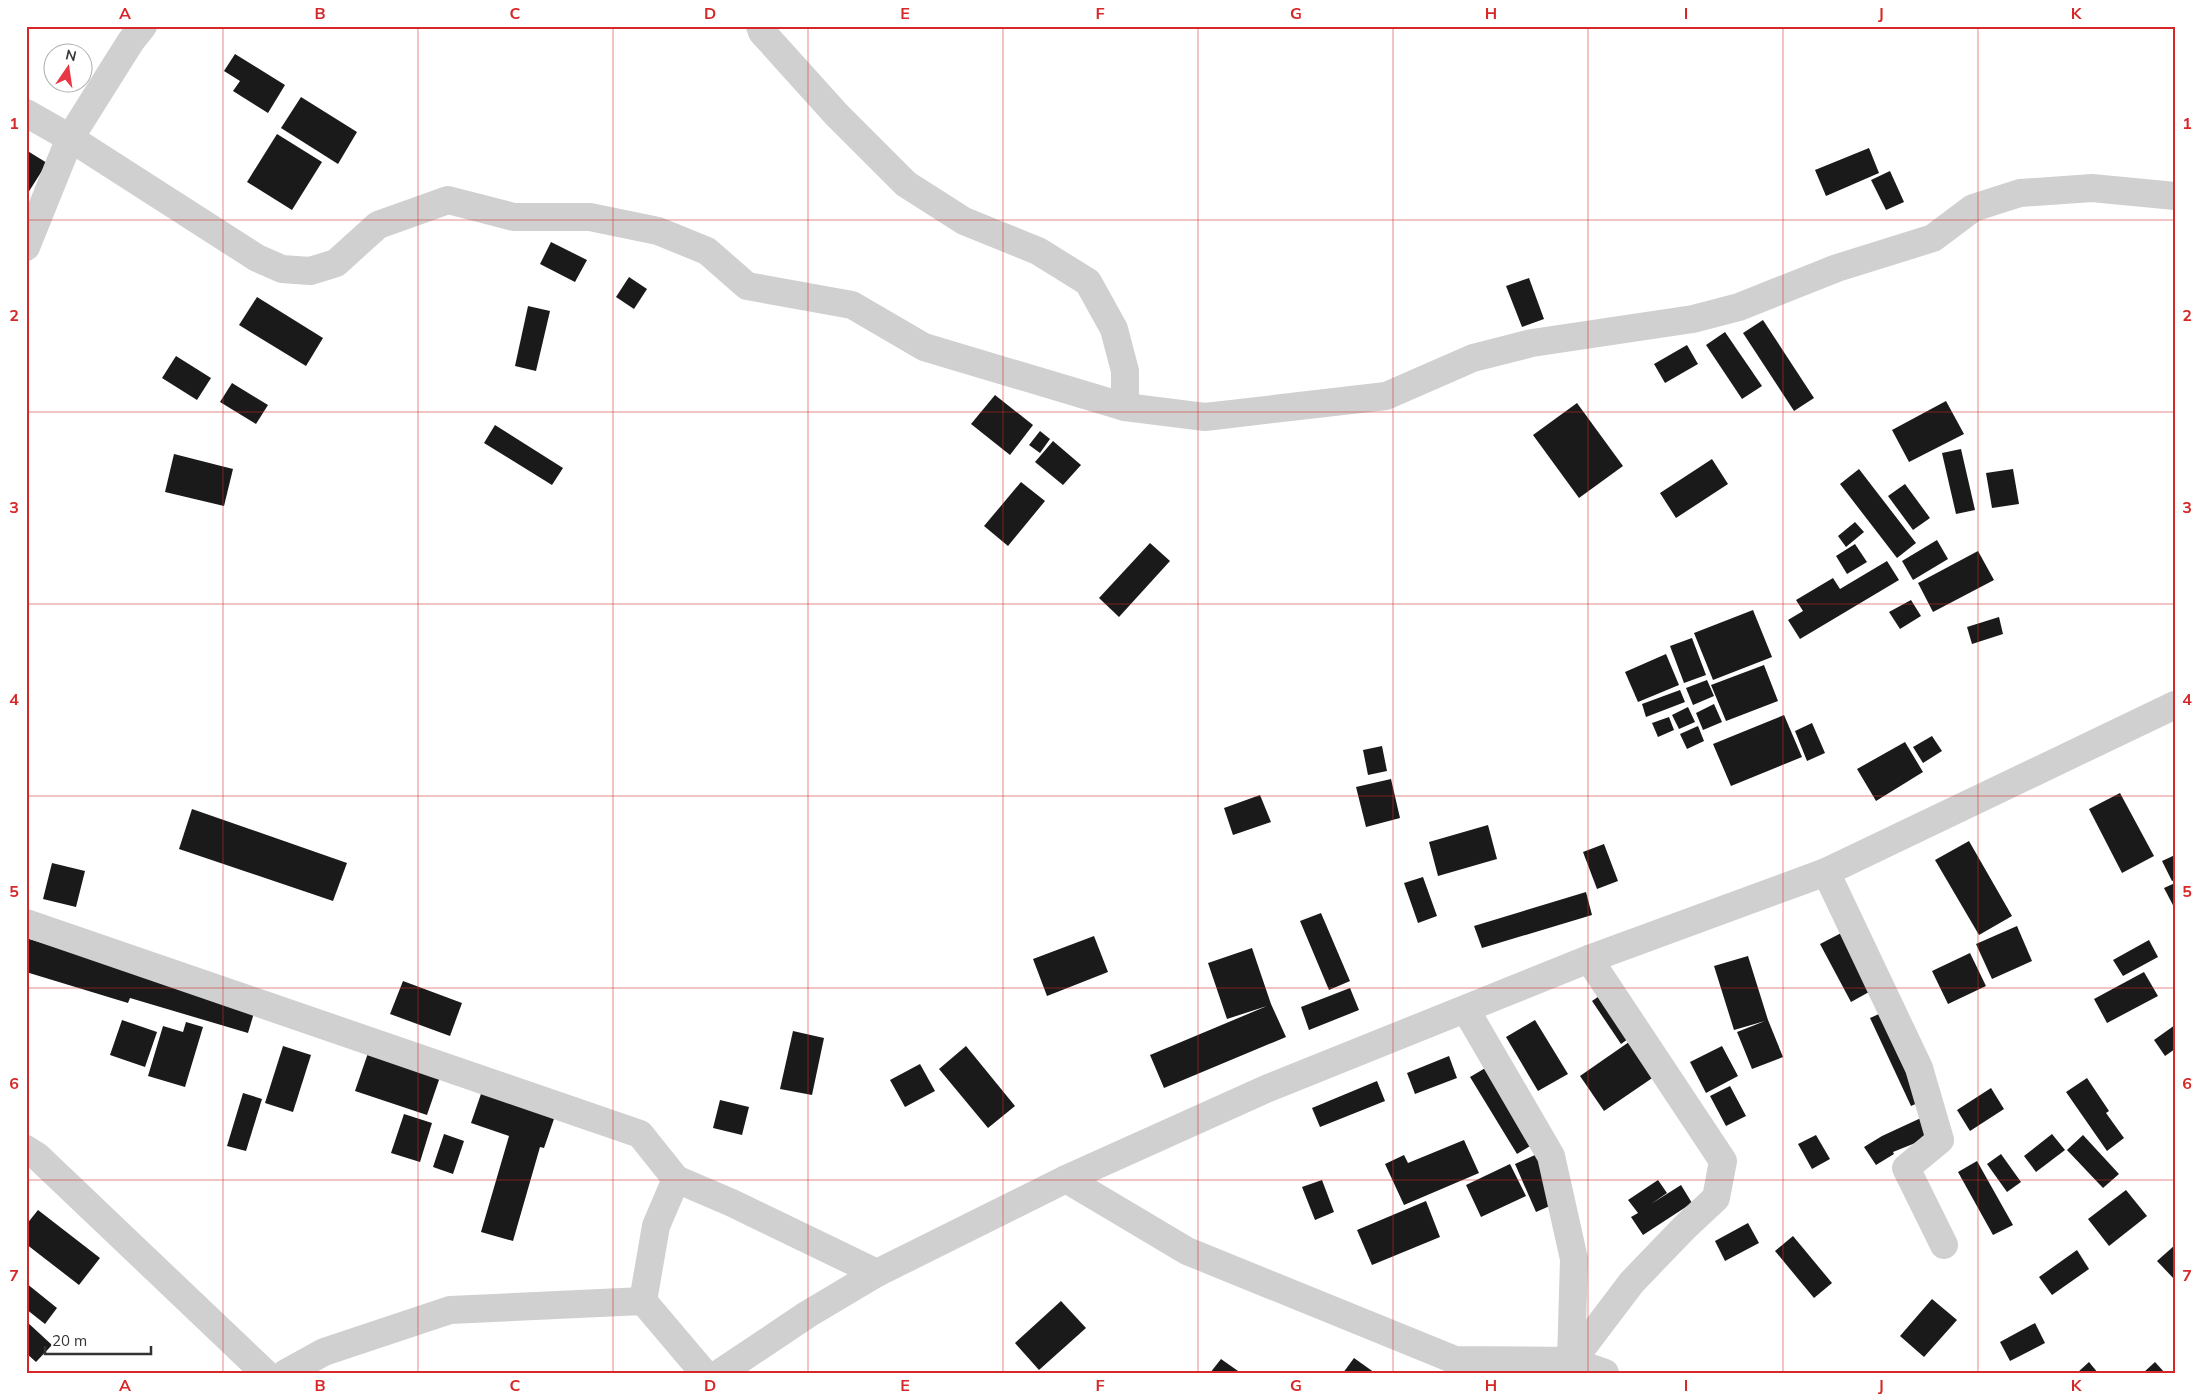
<svg xmlns="http://www.w3.org/2000/svg" width="2201" height="1399" viewBox="0 0 2201 1399" font-family="Mulish,sans-serif">
  <rect width="100%" height="100%" fill="#fff"/>
  <g fill="#1a1a1a">
    <polygon points="235,54 285,85 268,113 233,91 240,81 224,71"/>
    <polygon points="301,97 357,132 338,164 281,128"/>
    <polygon points="277,134 322,162 292,210 247,182"/>
    <polygon points="1869,148 1879,173 1826,196 1815,170"/>
    <polygon points="26,150 47,163 26,196"/>
    <polygon points="1890,171 1904,202 1886,210 1871,180"/>
    <polygon points="551,242 587,260 575,282 540,264"/>
    <polygon points="629,277 647,289 634,309 616,297"/>
    <polygon points="1529,278 1544,319 1522,327 1506,286"/>
    <polygon points="257,297 323,338 306,366 239,325"/>
    <polygon points="528,306 550,311 536,371 515,366"/>
    <polygon points="1763,320 1814,398 1794,411 1743,333"/>
    <polygon points="1725,332 1762,386 1742,399 1706,345"/>
    <polygon points="1687,345 1698,364 1665,383 1654,364"/>
    <polygon points="176,356 211,378 197,400 162,378"/>
    <polygon points="232,383 268,405 256,424 220,402"/>
    <polygon points="995,395 1033,425 1010,455 971,424"/>
    <polygon points="1946,401 1964,434 1909,462 1892,430"/>
    <polygon points="1577,403 1623,466 1579,498 1533,435"/>
    <polygon points="495,425 563,468 552,485 484,443"/>
    <polygon points="1040,431 1050,439 1040,453 1029,445"/>
    <polygon points="1053,441 1081,465 1063,485 1035,462"/>
    <polygon points="1961,449 1975,510 1956,514 1942,453"/>
    <polygon points="174,454 233,469 224,506 165,492"/>
    <polygon points="1712,459 1728,484 1676,518 1660,493"/>
    <polygon points="1859,469 1916,543 1897,558 1840,484"/>
    <polygon points="2013,469 2019,504 1992,508 1986,473"/>
    <polygon points="1021,482 1045,501 1008,546 984,526"/>
    <polygon points="1905,484 1930,518 1913,530 1888,496"/>
    <polygon points="1855,522 1864,532 1846,547 1838,536"/>
    <polygon points="1937,540 1948,559 1913,580 1902,561"/>
    <polygon points="1150,543 1170,561 1119,617 1099,598"/>
    <polygon points="1855,544 1867,562 1847,574 1836,556"/>
    <polygon points="1978,551 1994,580 1933,612 1918,583"/>
    <polygon points="1887,561 1899,580 1800,639 1788,620 1803,611 1796,600 1833,578 1840,589"/>
    <polygon points="1911,600 1921,616 1900,629 1889,612"/>
    <polygon points="1753,610 1772,657 1713,680 1694,633"/>
    <polygon points="1999,617 2003,634 1972,644 1967,627"/>
    <polygon points="1692,638 1706,675 1684,683 1670,646"/>
    <polygon points="1666,654 1679,685 1638,702 1625,672"/>
    <polygon points="1764,665 1778,701 1726,721 1711,685"/>
    <polygon points="1707,680 1714,696 1693,705 1686,688"/>
    <polygon points="1680,690 1685,702 1646,717 1642,704"/>
    <polygon points="1714,704 1722,722 1703,730 1696,713"/>
    <polygon points="1688,707 1695,722 1679,729 1672,715"/>
    <polygon points="1784,715 1802,757 1731,786 1713,744"/>
    <polygon points="1669,717 1674,730 1658,737 1652,723"/>
    <polygon points="1812,723 1825,753 1807,761 1795,731"/>
    <polygon points="1698,726 1704,741 1687,749 1680,734"/>
    <polygon points="1932,736 1942,751 1923,763 1913,747"/>
    <polygon points="1905,742 1923,772 1876,801 1857,769"/>
    <polygon points="1382,746 1387,771 1368,775 1363,750"/>
    <polygon points="1391,779 1400,818 1366,827 1356,787"/>
    <polygon points="2120,793 2154,856 2122,873 2089,809"/>
    <polygon points="1260,795 1271,822 1233,835 1224,808"/>
    <polygon points="192,809 347,863 333,901 179,849"/>
    <polygon points="1488,825 1497,859 1438,876 1429,842"/>
    <polygon points="1969,841 2012,916 1979,935 1935,860"/>
    <polygon points="1604,844 1618,881 1597,889 1583,852"/>
    <polygon points="2175,855 2175,880 2172,881 2162,861"/>
    <polygon points="52,863 85,871 76,907 43,899"/>
    <polygon points="1423,877 1437,916 1418,923 1404,883"/>
    <polygon points="2175,883 2175,909 2164,888"/>
    <polygon points="1586,892 1592,915 1482,948 1474,926"/>
    <polygon points="1321,913 1350,981 1329,990 1300,921"/>
    <polygon points="2017,926 2032,961 1992,979 1976,944"/>
    <polygon points="1847,930 1878,987 1851,1002 1820,944"/>
    <polygon points="1094,936 1108,972 1047,996 1033,959"/>
    <polygon points="26,938 212,996 254,1013 248,1033 130,998 128,1003 26,972"/>
    <polygon points="2149,940 2158,957 2123,976 2113,960"/>
    <polygon points="1252,948 1271,1004 1286,1037 1164,1088 1150,1055 1267,1006 1227,1019 1208,963"/>
    <polygon points="1970,953 1986,986 1948,1004 1932,971"/>
    <polygon points="1748,956 1768,1020 1783,1057 1752,1069 1737,1032 1765,1021 1734,1030 1714,966"/>
    <polygon points="2144,972 2158,996 2107,1023 2094,999"/>
    <polygon points="403,981 462,1003 450,1036 390,1014"/>
    <polygon points="1350,988 1359,1010 1309,1030 1301,1007"/>
    <polygon points="1608,990 1638,1032 1621,1044 1592,1001"/>
    <polygon points="1888,1010 1929,1098 1911,1106 1870,1018"/>
    <polygon points="122,1020 157,1032 145,1067 110,1055"/>
    <polygon points="1535,1020 1568,1074 1538,1091 1506,1037"/>
    <polygon points="186,1022 203,1027 185,1087 148,1076 163,1026 183,1032"/>
    <polygon points="2175,1025 2175,1049 2165,1056 2154,1040"/>
    <polygon points="793,1031 824,1038 812,1095 780,1089"/>
    <polygon points="1639,1035 1664,1070 1604,1111 1580,1076"/>
    <polygon points="283,1046 311,1055 293,1112 265,1103"/>
    <polygon points="966,1046 1015,1106 988,1128 939,1069"/>
    <polygon points="1722,1046 1738,1076 1706,1093 1690,1062"/>
    <polygon points="368,1053 440,1077 427,1115 355,1091"/>
    <polygon points="1449,1056 1457,1078 1415,1094 1407,1073"/>
    <polygon points="1499,1060 1545,1137 1517,1154 1470,1077"/>
    <polygon points="920,1064 935,1091 905,1107 890,1080"/>
    <polygon points="2087,1078 2109,1111 2106,1113 2124,1138 2107,1151 2066,1092"/>
    <polygon points="1377,1081 1385,1101 1320,1127 1312,1108"/>
    <polygon points="1730,1086 1746,1116 1726,1126 1710,1096"/>
    <polygon points="1991,1088 2004,1109 1970,1131 1957,1110"/>
    <polygon points="482,1091 555,1116 544,1148 540,1147 513,1241 481,1232 509,1136 471,1123"/>
    <polygon points="243,1093 262,1099 246,1151 227,1146"/>
    <polygon points="720,1100 749,1107 742,1135 713,1128"/>
    <polygon points="1936,1111 1945,1131 1893,1152 1894,1154 1876,1165 1864,1147 1882,1136"/>
    <polygon points="404,1114 432,1123 420,1162 391,1153"/>
    <polygon points="444,1134 464,1141 453,1174 433,1167"/>
    <polygon points="2052,1134 2065,1150 2036,1172 2024,1156"/>
    <polygon points="1816,1135 1830,1159 1812,1169 1798,1144"/>
    <polygon points="2083,1135 2119,1174 2103,1188 2067,1150"/>
    <polygon points="1464,1140 1479,1173 1404,1205 1385,1164 1404,1155 1408,1163"/>
    <polygon points="1546,1150 1568,1198 1536,1212 1515,1164"/>
    <polygon points="2001,1154 2021,1182 2007,1192 1987,1164"/>
    <polygon points="1977,1161 2013,1225 1993,1235 1958,1172"/>
    <polygon points="1510,1164 1526,1196 1481,1217 1466,1185"/>
    <polygon points="1322,1180 1334,1212 1315,1220 1302,1187"/>
    <polygon points="1658,1180 1667,1193 1651,1204 1681,1185 1692,1203 1643,1235 1631,1217 1638,1213 1628,1200"/>
    <polygon points="2126,1190 2147,1216 2109,1246 2088,1219"/>
    <polygon points="1426,1201 1440,1237 1372,1265 1357,1230"/>
    <polygon points="38,1210 100,1258 79,1285 26,1244 26,1225"/>
    <polygon points="1748,1223 1759,1243 1725,1261 1715,1241"/>
    <polygon points="1793,1236 1832,1283 1814,1298 1775,1251"/>
    <polygon points="2175,1245 2175,1280 2157,1261"/>
    <polygon points="2077,1250 2089,1269 2052,1295 2039,1277"/>
    <polygon points="26,1283 57,1308 45,1324 26,1309"/>
    <polygon points="1932,1299 1957,1320 1924,1357 1900,1336"/>
    <polygon points="1061,1301 1086,1328 1039,1370 1015,1343"/>
    <polygon points="26,1321 52,1345 36,1362 26,1353"/>
    <polygon points="2035,1323 2045,1343 2010,1361 2000,1342"/>
    <polygon points="1354,1358 1375,1373 1343,1373"/>
    <polygon points="1221,1359 1238,1371 1236,1373 1210,1373"/>
    <polygon points="2089,1362 2098,1373 2077,1373"/>
    <polygon points="2155,1362 2165,1373 2143,1373"/>
  </g>
  <g fill="none" stroke-linecap="round" stroke-linejoin="round">
    <g stroke="#d0d0d0" stroke-width="28">
      <polyline points="760,26 762,32 836,114 906,184 964,221 1038,251 1088,282 1114,329 1125,371 1125,407"/>
      <polyline points="26,113 70,138 257,258 282,269 310,271 336,263 378,225 448,200 514,217 590,217 658,231 707,251 747,286 852,305 924,347 1125,407 1205,417 1386,396 1473,358 1532,343 1693,319 1739,307 1837,268 1933,238 1973,208 2020,193 2092,188 2175,196"/>
      <polyline points="26,247 70,138 131,41 143,26"/>
      <polyline points="1826,872 1919,1068 1940,1140 1906,1168 1944,1245"/>
      <polyline points="26,923 640,1134 676,1179 732,1203 877,1273"/>
      <polyline points="1466,1010 1551,1156 1574,1259 1571,1361"/>
      <polyline points="26,1149 37,1156 265,1373"/>
      <polyline points="1066,1179 1187,1251 1455,1360 1571,1361 1605,1373"/>
      <polyline points="643,1301 656,1226 676,1179"/>
      <polyline points="286,1373 324,1352 450,1310 643,1301 704,1373"/>
      <polyline points="1563,1373 1632,1282 1684,1228 1716,1198 1723,1161 1589,959"/>
    </g>
    <polyline stroke="#d0d0d0" stroke-width="28" points="720,1373 808,1314 877,1273 1066,1179 1266,1089 1589,959 1826,872 2175,705"/>
  </g>
  <path fill="none" stroke="#d62828" stroke-width="1" stroke-opacity="0.55" d="M223,26V1373M418,26V1373M613,26V1373M808,26V1373M1003,26V1373M1198,26V1373M1393,26V1373M1588,26V1373M1783,26V1373M1978,26V1373M26,220H2175M26,412H2175M26,604H2175M26,796H2175M26,988H2175M26,1180H2175"/>
  <rect width="2201" height="1399" fill="none" stroke="#ffffff" stroke-width="55"/>
  <g transform="translate(68 68) rotate(13)"><circle r="24" fill="#ffffff" stroke="#adadad"/>
  <path d="M0-4L9 19L0 12L-9 19Z" fill="#e63946"/>
  <text y="-8" font-size="14" font-weight="bold" text-anchor="middle" fill="#333333">N</text>
  </g>
  <path d="M45 1346v8h106v-8" fill="none" stroke="#333333" stroke-width="2.5"/>
  <text x="52" y="1346" font-size="15" fill="#333333" stroke="#ffffff" stroke-width="4" paint-order="stroke">20 m</text>
  <rect x="28" y="28" width="2146" height="1344" fill="none" stroke="#d62828" stroke-width="2"/>
  <g font-size="16" text-anchor="middle" font-weight="bold" fill="#d62828">
    <text x="125" y="19">A</text>
    <text x="320" y="19">B</text>
    <text x="515" y="19">C</text>
    <text x="710" y="19">D</text>
    <text x="905" y="19">E</text>
    <text x="1100" y="19">F</text>
    <text x="1296" y="19">G</text>
    <text x="1491" y="19">H</text>
    <text x="1686" y="19">I</text>
    <text x="1881" y="19">J</text>
    <text x="2076" y="19">K</text>
    <text x="14" y="129">1</text>
    <text x="2187" y="129">1</text>
    <text x="14" y="321">2</text>
    <text x="2187" y="321">2</text>
    <text x="14" y="513">3</text>
    <text x="2187" y="513">3</text>
    <text x="14" y="705">4</text>
    <text x="2187" y="705">4</text>
    <text x="14" y="897">5</text>
    <text x="2187" y="897">5</text>
    <text x="14" y="1089">6</text>
    <text x="2187" y="1089">6</text>
    <text x="14" y="1281">7</text>
    <text x="2187" y="1281">7</text>
    <text x="125" y="1391">A</text>
    <text x="320" y="1391">B</text>
    <text x="515" y="1391">C</text>
    <text x="710" y="1391">D</text>
    <text x="905" y="1391">E</text>
    <text x="1100" y="1391">F</text>
    <text x="1296" y="1391">G</text>
    <text x="1491" y="1391">H</text>
    <text x="1686" y="1391">I</text>
    <text x="1881" y="1391">J</text>
    <text x="2076" y="1391">K</text>
  </g>
</svg>
